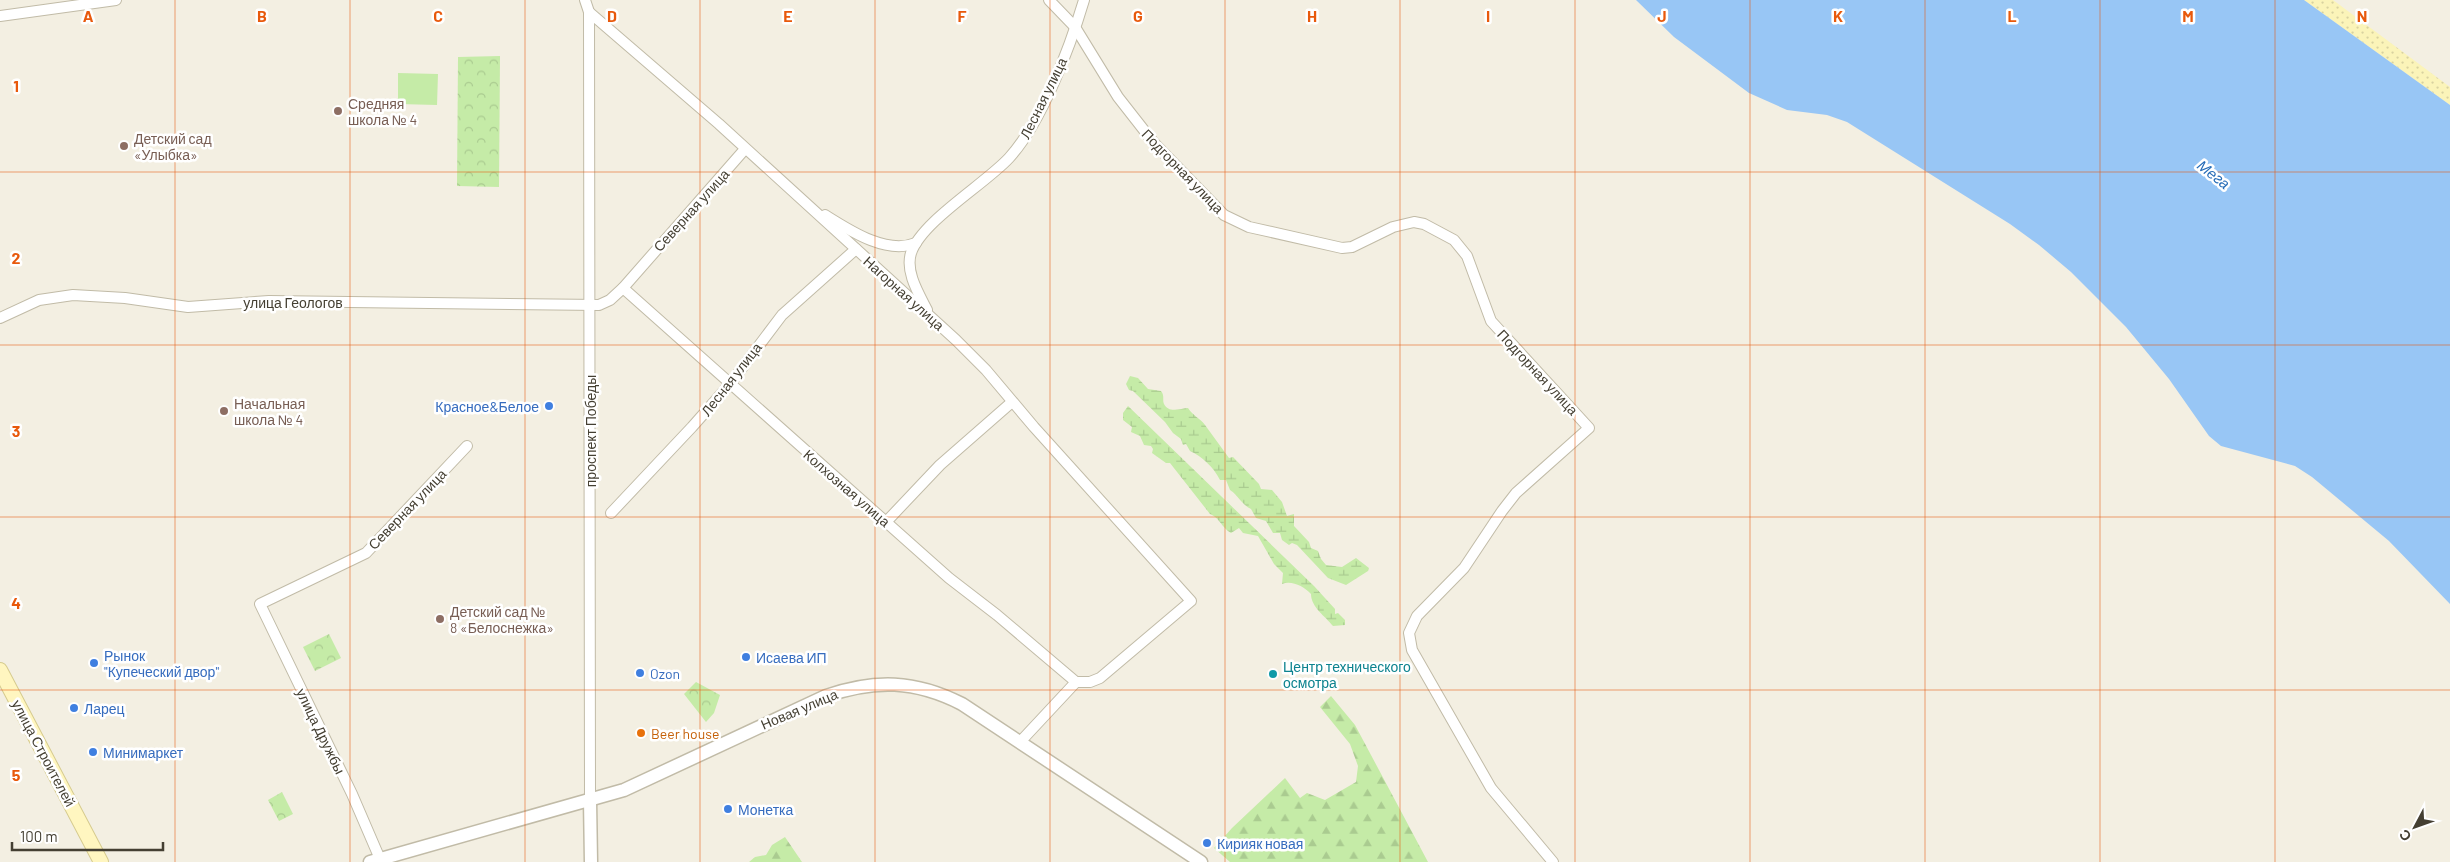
<svg xmlns="http://www.w3.org/2000/svg" width="2450" height="862" viewBox="0 0 2450 862" font-family="Barlow,sans-serif">
  <defs>
    <pattern id="forest-firs" width="22" height="20" patternUnits="userSpaceOnUse" patternTransform="scale(1.25)"><rect width="22" height="20" fill="#c5eba7"/><path d="M5 1l3.5 6h-7zM16 11l3.5 6h-7z" fill="#aacb90"/></pattern>
    <pattern id="wetland-marsh" width="20" height="14" patternUnits="userSpaceOnUse" patternTransform="scale(1.25)"><rect width="20" height="14" fill="#c5eba7"/><path d="M1 5h8M5 5V1M11 12h8M15 12V8" fill="none" stroke="#aacb90"/></pattern>
    <pattern id="sand-dots" width="8" height="8" patternUnits="userSpaceOnUse" patternTransform="scale(1.25)"><rect width="8" height="8" fill="#fbf4b9"/><path d="M2 2h.1M6 6h.1" fill="none" stroke="#d8d2a0" stroke-width="1.8" stroke-linecap="round"/></pattern>
    <pattern id="park-crowns" width="20" height="18" patternUnits="userSpaceOnUse" patternTransform="scale(1.25)"><rect width="20" height="18" fill="#c5eba7"/><path d="M2 6a3 3 0 1 1 6 0M12 15a3 3 0 1 1 6 0" fill="none" stroke="#aacb90"/></pattern>
  </defs>
  <rect width="100%" height="100%" fill="#f3efe2"/>
  <g fill="url(#forest-firs)">
    <polygon points="1331,696 1355,725 1428,862 1230,862 1214,848 1232,828 1285,778 1300,798 1307,793 1325,800 1356,782 1358,766 1350,744 1320,707"/>
    <polygon points="785,837 802,862 749,862 755,857 766,855 772,845"/>
  </g>
  <g fill="url(#wetland-marsh)">
    <path d="M1130,376L1138,378L1148,389L1161,391C1165,396 1162,399 1164,404C1169,414 1181,408 1188,408C1193,416 1200,418 1205,425C1213,436 1221,447 1229,458L1233,457L1259,484L1261,489L1272,490L1282,502L1287,516L1294,514V526L1309,542L1311,548L1318,551L1321,559L1326,565L1342,567L1356,558L1369,568L1368,571L1346,585L1328,578L1297,545L1292,543L1289,545L1282,540L1280,533H1273L1266,521L1256,518L1251,509C1242,505 1238,495 1230,490L1226,480H1220C1214,468 1202,456 1190,451L1186,444L1183,445L1181,439L1173,433L1165,422L1133,391L1129,390L1126,384Z"/>
    <path d="M1128,406L1314,586L1335,609V614L1338,613L1345,620V625L1333,626C1325,616 1311,607 1311,594C1304,586 1291,580 1282,584L1283,573L1274,564L1258,536L1243,533L1239,528L1231,533C1221,527 1220,518 1210,514L1170,463H1166L1152,453L1153,449L1151,446L1144,445L1140,436L1131,432L1132,427L1123,420V413Z"/>
  </g>
  <polygon fill="url(#sand-dots)" points="2304,0 2333,0 2450,87 2450,105"/>
  <g fill="url(#park-crowns)">
    <polygon points="500,56 499,187 457,186 458,57"/>
    <polygon points="329,634 341,658 315,671 303,647"/>
    <polygon points="696,682 720,695 714,713 706,722 684,694"/>
    <polygon points="282,792 293,814 279,821 268,800"/>
  </g>
  <polygon fill="#c5eba7" points="398,73 438,74 437,105 398,104"/>
  <polygon fill="#98c6f5" points="1636,0 2304,0 2450,105 2450,604 2389,541 2312,477 2295,466 2221,446 2209,436 2169,379 2126,327 2071,272 2039,245 2010,224 1847,122 1827,115 1787,110 1749,93 1674,37"/>
  <g fill="none" stroke-linecap="round" stroke-linejoin="round">
    <defs>
      <g id="minor">
        <polyline points="585,0 589,12 590,800"/>
        <polyline points="1049,0 1075,27 1118,97 1154,143 1224,215 1249,227 1342,248 1352,247 1393,227 1414,222 1424,224 1454,240 1467,256 1491,321 1589,428 1516,493 1502,511 1464,568 1417,616 1409,633 1412,650 1491,788 1553,862"/>
        <polyline points="589,12 719,124 956,340 986,370 1034,427 1191,601 1100,678 1090,682 1076,682 1020,742"/>
        <polyline points="0,16 116,0"/>
        <path d="M825,215C849,230 886,255 916,243"/>
        <polyline points="623,288 949,578 997,615 1076,682"/>
        <path d="M927,310C919,294 905,272 911,253C922,221 985,184 1009,158C1042,122 1070,47 1084,0"/>
        <polyline points="0,318 39,300 73,295 125,298 188,307 269,301 599,305 610,300 623,288 745,149"/>
        <polyline points="611,513 692,427 730,384 782,315 856,249"/>
        <polyline points="886,522 940,465 1012,402"/>
        <polyline points="380,859 352,794 260,604 366,553 467,446"/>
      </g>
      <g id="tertiary">
        <polyline points="590,800 591,862"/>
        <path d="M370,862L624,790L826,696C875,679 915,680 962,704L1201,862"/>
      </g>
      <polyline id="secondary" points="0,670 101,862"/>
    </defs>
    <use href="#minor" stroke="#c1bba7" stroke-width="12"/>
    <use href="#tertiary" stroke="#c1bba7" stroke-width="15"/>
    <use href="#secondary" stroke="#d6cb8e" stroke-width="16"/>
    <use href="#minor" stroke="#fff" stroke-width="10"/>
    <use href="#tertiary" stroke="#fff" stroke-width="12"/>
    <use href="#secondary" stroke="#fff6c0" stroke-width="14"/>
  </g>
  <path fill="none" stroke="#e8590c" stroke-width="1" stroke-opacity="0.55" d="M175,0V862M350,0V862M525,0V862M700,0V862M875,0V862M1050,0V862M1225,0V862M1400,0V862M1575,0V862M1750,0V862M1925,0V862M2100,0V862M2275,0V862M0,172H2450M0,345H2450M0,517H2450M0,690H2450"/>
  <g fill="#8d6e63" stroke="#fff" stroke-width="2">
    <circle cx="338" cy="111" r="5"/>
    <circle cx="124" cy="146" r="5"/>
    <circle cx="224" cy="411" r="5"/>
    <circle cx="440" cy="619" r="5"/>
  </g>
  <g fill="#3f7fe0" stroke="#fff" stroke-width="2">
    <circle cx="549" cy="406" r="5"/>
    <circle cx="746" cy="657" r="5"/>
    <circle cx="94" cy="663" r="5"/>
    <circle cx="640" cy="673" r="5"/>
    <circle cx="74" cy="708" r="5"/>
    <circle cx="93" cy="752" r="5"/>
    <circle cx="728" cy="809" r="5"/>
    <circle cx="1207" cy="843" r="5"/>
  </g>
  <circle fill="#0f9aa8" stroke="#fff" stroke-width="2" cx="1273" cy="674" r="5"/>
  <circle fill="#e8710a" stroke="#fff" stroke-width="2" cx="641" cy="733" r="5"/>
  <g text-anchor="middle" dominant-baseline="central" stroke-width="5" stroke-linejoin="round" paint-order="stroke">
    <g font-size="14" fill="#443f32" stroke="#fff">
      <text transform="translate(1043 98) rotate(-64)">Лесная улица</text>
      <text transform="translate(1183 171) rotate(46)">Подгорная улица</text>
      <text transform="translate(691 210) rotate(-48)">Северная улица</text>
      <text transform="translate(904 293) rotate(42)">Нагорная улица</text>
      <text x="293" y="302">улица Геологов</text>
      <text transform="translate(1538 372) rotate(47)">Подгорная улица</text>
      <text transform="translate(731 379) rotate(-52)">Лесная улица</text>
      <text transform="translate(590 431) rotate(-90)">проспект Победы</text>
      <text transform="translate(847 488) rotate(41)">Колхозная улица</text>
      <text transform="translate(407 509) rotate(-46)">Северная улица</text>
      <text transform="translate(799 709) rotate(-23)">Новая улица</text>
      <text transform="translate(321 731) rotate(64)">улица Дружбы</text>
      <text transform="translate(44 753) rotate(62)">улица Строителей</text>
    </g>
    <g font-size="14" fill="#785e54" stroke="#fff" text-anchor="start">
      <text x="348" y="103">Средняя<tspan x="348" dy="16">школа № 4</tspan></text>
      <text x="134" y="138">Детский сад<tspan x="134" dy="16">«Улыбка»</tspan></text>
      <text x="234" y="403">Начальная<tspan x="234" dy="16">школа № 4</tspan></text>
      <text x="450" y="611">Детский сад №<tspan x="450" dy="16">8 «Белоснежка»</tspan></text>
    </g>
    <g font-size="14" fill="#366cbe" stroke="#fff" text-anchor="start">
      <text x="539" y="406" text-anchor="end">Красное&amp;Белое</text>
      <text x="104" y="655">Рынок<tspan x="104" dy="16">"Купеческий двор"</tspan></text>
      <text x="756" y="657">Исаева ИП</text>
      <text x="650" y="673">Ozon</text>
      <text x="84" y="708">Ларец</text>
      <text x="103" y="752">Минимаркет</text>
      <text x="738" y="809">Монетка</text>
      <text x="1217" y="843">Кирияк новая</text>
    </g>
    <g font-size="14" fill="#0d838f" stroke="#fff" text-anchor="start">
      <text x="1283" y="666">Центр технического<tspan x="1283" dy="16">осмотра</tspan></text>
    </g>
    <g font-size="14" fill="#c56008" stroke="#fff" text-anchor="start">
      <text x="651" y="733">Beer house</text>
    </g>
    <g font-size="15" font-style="italic" fill="#246bb7" stroke="#fff">
      <text transform="translate(2214 174) rotate(38)">Мега</text>
    </g>
  </g>
  <g font-size="16" text-anchor="middle" font-weight="bold" fill="#e8590c" stroke="#fff" stroke-width="5" stroke-linejoin="round" paint-order="stroke">
    <text x="88" y="22">A</text>
    <text x="262" y="22">B</text>
    <text x="438" y="22">C</text>
    <text x="612" y="22">D</text>
    <text x="788" y="22">E</text>
    <text x="962" y="22">F</text>
    <text x="1138" y="22">G</text>
    <text x="1312" y="22">H</text>
    <text x="1488" y="22">I</text>
    <text x="1662" y="22">J</text>
    <text x="1838" y="22">K</text>
    <text x="2012" y="22">L</text>
    <text x="2188" y="22">M</text>
    <text x="2362" y="22">N</text>
    <text x="16" y="92">1</text>
    <text x="16" y="264">2</text>
    <text x="16" y="437">3</text>
    <text x="16" y="609">4</text>
    <text x="16" y="781">5</text>
  </g>
  <g transform="translate(2415 827) rotate(229)" stroke="#ffffff" stroke-width="4" paint-order="stroke">
  <path d="M0-4L9 19L0 12L-9 19Z" fill="#443f32"/>
  <text y="-8" font-size="14" font-weight="bold" text-anchor="middle" fill="#443f32">С</text>
  </g>
  <path d="M12 842v8h151v-8" fill="none" stroke="#443f32" stroke-width="2.5"/>
  <text x="20" y="842" font-size="15" fill="#443f32" stroke="#ffffff" stroke-width="4" paint-order="stroke">100 m</text>
</svg>
